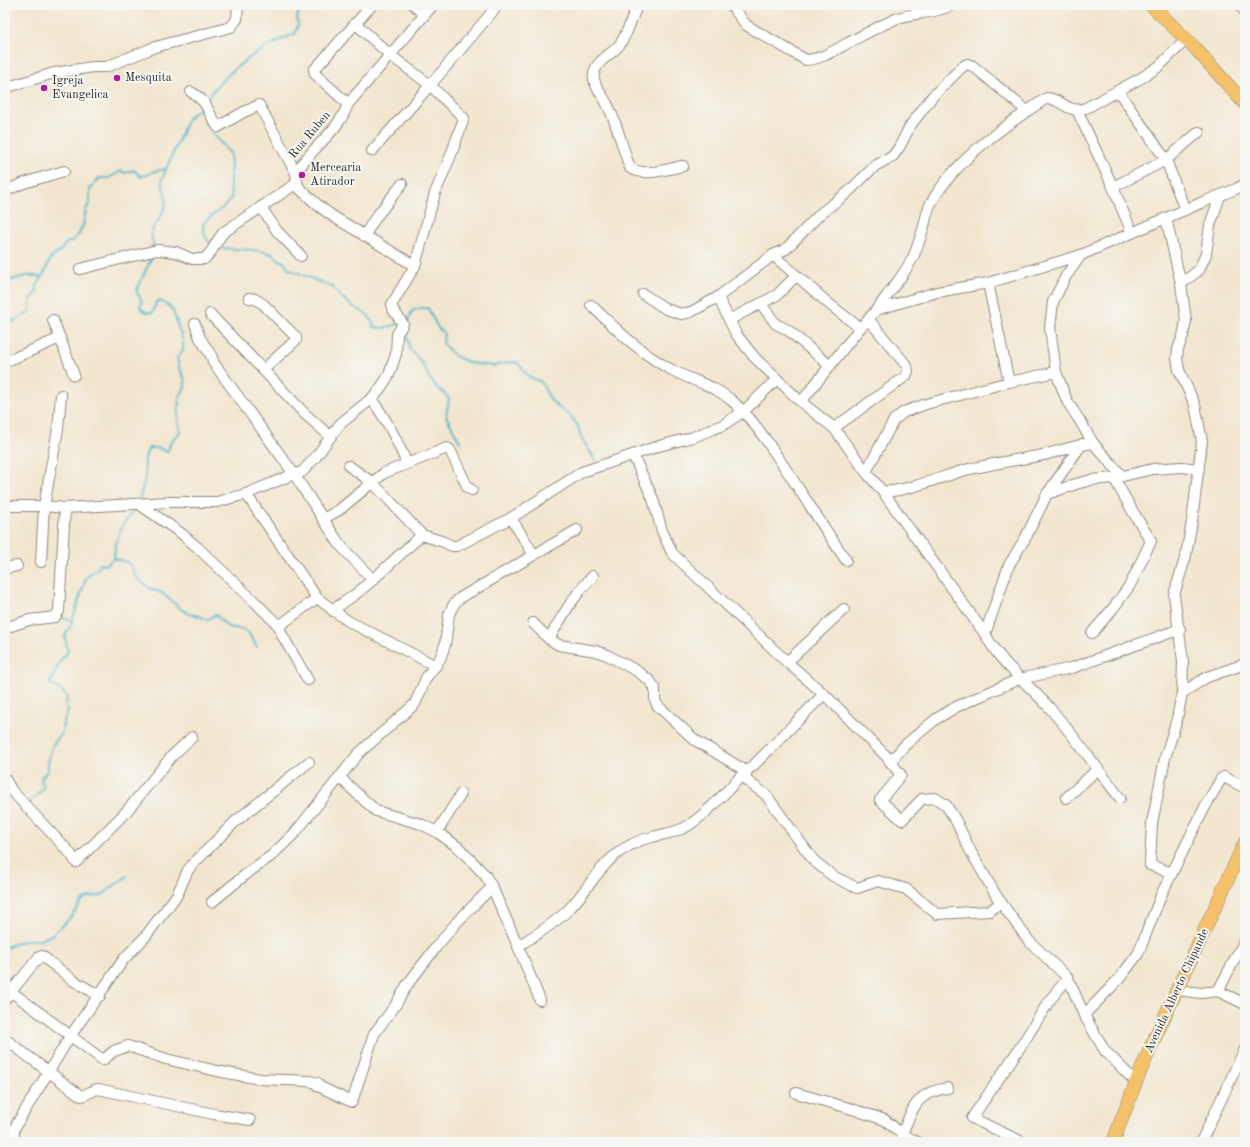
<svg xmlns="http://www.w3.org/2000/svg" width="1250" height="1147" viewBox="0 0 1250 1147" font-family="'Old Standard TT',serif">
  <rect width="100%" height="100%" fill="#f6f6f2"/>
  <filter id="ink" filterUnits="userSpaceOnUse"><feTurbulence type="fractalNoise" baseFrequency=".025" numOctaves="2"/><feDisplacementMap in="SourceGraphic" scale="8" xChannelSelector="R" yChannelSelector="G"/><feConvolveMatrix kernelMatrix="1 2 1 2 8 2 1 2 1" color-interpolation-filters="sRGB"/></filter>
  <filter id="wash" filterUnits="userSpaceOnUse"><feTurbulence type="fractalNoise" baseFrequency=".012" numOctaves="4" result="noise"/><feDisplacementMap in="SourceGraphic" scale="16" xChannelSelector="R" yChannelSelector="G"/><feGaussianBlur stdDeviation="0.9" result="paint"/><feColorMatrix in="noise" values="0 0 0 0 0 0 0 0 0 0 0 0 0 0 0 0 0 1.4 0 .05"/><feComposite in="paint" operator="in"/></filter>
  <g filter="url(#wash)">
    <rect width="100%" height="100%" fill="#f2e6cf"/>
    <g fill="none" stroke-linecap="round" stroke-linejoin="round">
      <g stroke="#4cb7c8" stroke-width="2">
        <path d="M206,100C227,70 260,47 295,34L298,25L297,19L300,5"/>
        <path d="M201,108L213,134L230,153C232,163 230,173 230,183C229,189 232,194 231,199C224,210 210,214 203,225L204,234L211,245"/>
        <path d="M154,248L151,233C155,222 166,213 166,201C167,193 161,187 162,179L188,118L193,113L201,108"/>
        <polyline points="217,248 254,250 265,252 272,254 278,259 284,262 289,269 325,284 332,286 339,295 351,305 369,316 374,327 383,328 399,324"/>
        <path d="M5,282C16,279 31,272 42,278"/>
        <path d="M5,324C10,323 29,314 30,310C31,307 30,303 30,300L36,294L37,286L44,274L50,259L60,251L67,242H71L79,234L83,225L86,210L90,202V189L99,178H109L121,171L125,173L134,170L141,177L156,171L165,169"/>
        <polyline points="407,324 412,311 420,308 428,308 438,328 444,333 443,343 445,346 455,356 470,363 493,366 505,363 517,362 528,376 541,382 551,400 559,408 568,413 578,426 581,437 596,461"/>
        <polyline points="407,326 406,331 410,349 422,363 429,377 437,388 443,392 449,399 446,416 460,442"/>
        <path d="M139,501C141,493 144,484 145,476C145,466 143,456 149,448H158L167,452L172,440L180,432L178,417L179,400L185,386V380L179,367L177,358L183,350V341L173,311L169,306L160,301L156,302L153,312C149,314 142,311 140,307L142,301L136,291L153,255"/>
        <path d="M135,508C131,515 126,520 122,526C119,532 112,554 115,559L127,562L131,566L136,577L144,584L151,589L162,593L181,609L189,614L200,616L207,620L215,615L217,616L228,627L245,630L249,634L257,647"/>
        <polyline points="58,617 72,620"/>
        <polyline points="29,804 44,787 41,781 42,777 48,770 48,763 52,746 62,733 63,723 68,711 66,706 67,696 62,691 50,684 60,661 68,652 65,638 66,633 71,625 86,578 90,574 97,569 100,564 106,565 114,558"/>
        <polyline points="5,948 16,943 27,940 41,940 53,934 71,917 82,901 88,897 101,896 127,876"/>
      </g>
    </g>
  </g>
  <g filter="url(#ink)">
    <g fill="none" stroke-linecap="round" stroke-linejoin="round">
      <defs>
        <g id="minor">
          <polyline points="414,5 424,14"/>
          <path d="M637,5C632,18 628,33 620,44C612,55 596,60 594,74C592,84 602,94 606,102C617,122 622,147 630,168C644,177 667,169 683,166"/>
          <path d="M731,5L746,25L806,60C822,59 835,50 848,43C865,34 881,25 898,18C916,12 935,14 952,5"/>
          <polyline points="1240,5 1245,12"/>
          <polyline points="5,88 54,73 93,67 106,67 155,47 231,27 237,19 238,5"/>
          <polyline points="1118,91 1166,160 1185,210"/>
          <path d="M191,92C209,102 207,112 218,127L242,113L259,105L296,173L297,183L300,189L320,207L334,217L415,266"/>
          <polyline points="348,104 315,74 314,70 372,5"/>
          <polyline points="1077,110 1113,187 1132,233"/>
          <polyline points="372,151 433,82 498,5"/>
          <path d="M296,173C310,148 338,133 348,104L433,5"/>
          <polyline points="1113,187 1166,160 1199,132"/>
          <polyline points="5,191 24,183 64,171"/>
          <polyline points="261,207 277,231 301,256"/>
          <polyline points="1166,218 1181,284 1186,321 1183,336 1178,349 1177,358 1179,370 1195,405 1202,441 1192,521 1186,555 1174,595 1183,661 1182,693 1177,719 1165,758 1152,823 1150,865 1172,873"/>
          <polyline points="364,236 376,217 402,184"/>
          <polyline points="773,255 829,304 860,328"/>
          <polyline points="1081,255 1066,276 1053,302 1050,328 1056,372 1067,401 1080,421 1093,443 1122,476"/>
          <path d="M80,269L157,250L176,252L192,259H204C213,253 216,240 224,232L297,183"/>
          <polyline points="988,283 1009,382"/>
          <polyline points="1181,284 1199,270 1206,254 1210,225 1220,196"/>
          <polyline points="643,294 666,309 681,314 691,312 718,297 773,255 786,249 821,213 846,194 875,166 893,156 900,146 910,126 932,97 962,67 967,64 973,66 1027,111"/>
          <path d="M718,297L736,334L755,358L801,402L834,428L866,472L883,492L985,634C1002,665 1024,680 1047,705C1073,734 1096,767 1120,798"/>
          <polyline points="249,298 255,299 263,304 296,337 296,340 263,370"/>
          <polyline points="761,304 776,324 788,330 830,366"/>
          <path d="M591,305C617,330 642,355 674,371C693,381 715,386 731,400C754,419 770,446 787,471C807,501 826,531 846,560"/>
          <polyline points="876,310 937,292 988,283 1081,255 1203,202 1236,189 1245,184"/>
          <polyline points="210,314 305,414 330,436"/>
          <polyline points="729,320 777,295 796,276"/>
          <polyline points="195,324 200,338 212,357 213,362 294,474 340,545 373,580"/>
          <polyline points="60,338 74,375"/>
          <polyline points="5,362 60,338 53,320"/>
          <path d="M801,402L860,328C871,318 880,305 889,293C898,281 908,269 914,255C918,246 921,236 924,226C926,219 927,210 931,203C957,158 1004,126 1047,98C1065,100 1066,114 1086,108L1143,77L1158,67L1186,40"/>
          <polyline points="834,428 906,376 908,371 907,366 869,320"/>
          <polyline points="633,455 653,499 662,531 672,553 787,662 824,694 886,756 901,775 880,800 902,820 922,799 935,798 946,805 956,821 971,852 997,897 1029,941 1068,978 1084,1015 1105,1051 1136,1082"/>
          <polyline points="407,464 447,448 450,450 468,488 472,490"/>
          <polyline points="349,466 373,483 422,535"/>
          <polyline points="866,472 894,420 904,412 926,404 1009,382 1056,372"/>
          <path d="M883,492C911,490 938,478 965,470C991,464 1017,460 1043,455C1060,451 1076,445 1093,443"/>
          <polyline points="246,494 317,598 348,621 436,666"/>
          <polyline points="1047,494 1076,484 1091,480 1114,478 1153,469 1181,467 1199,469"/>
          <polyline points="139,504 182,534 197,547 255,602 279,626 282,635 308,680"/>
          <polyline points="5,506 44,506 65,508 168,502 217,502 246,494 294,474 302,472 315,458 340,424 371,399 380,389 389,375 396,354 397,334 403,324 392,308 392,304 415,266 435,193 451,155 464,118 442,97 430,85 390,55 355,23"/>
          <polyline points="511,518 534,555"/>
          <path d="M323,519L339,510L384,473L407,464C397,440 387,419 371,399"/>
          <polyline points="41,562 44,506 58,429 61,395"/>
          <polyline points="5,568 17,566"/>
          <path d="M333,611C342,602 353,597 362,589C383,571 402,552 422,535L444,542L452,546H457L511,518L582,472L659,446L693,437L723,425L744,411L777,379"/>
          <polyline points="533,623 549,639 559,645 596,651 607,655 637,671 650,681 653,685 655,688 655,700 657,705 695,740 746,771 746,780 766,795 814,861 833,876 857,888 878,881 906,889 937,914 990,911 1001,902"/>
          <polyline points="279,626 317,598"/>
          <polyline points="5,628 29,620 55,617 59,611 65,508"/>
          <polyline points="1092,633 1114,607 1130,585 1151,541 1133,512 1114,478"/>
          <polyline points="985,634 1009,565 1026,537 1047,494 1082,444"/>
          <path d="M549,639C563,615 573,596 593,576"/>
          <polyline points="787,662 844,609"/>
          <polyline points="1182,693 1207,677 1245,664"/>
          <polyline points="890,762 905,745 936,719 956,707 1019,679 1072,668 1180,629"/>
          <polyline points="339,777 376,811 421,824 437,832 458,847 485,875 492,887 518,946 540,1000"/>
          <polyline points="5,779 12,791 70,853 76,862 126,812 172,756 192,737"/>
          <polyline points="1066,798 1098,769"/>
          <polyline points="437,832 461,794"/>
          <polyline points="212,902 250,871 271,856 294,834 359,753 415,704 426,678 440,659 445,645 449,614 454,604 460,598 577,530"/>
          <path d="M518,946C534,936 556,923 569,909C586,892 596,871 614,856C625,847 638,840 652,837C663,834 674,833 684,828C705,817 729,788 746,771L753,766L824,694"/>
          <polyline points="5,987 103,1060 114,1051 128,1046 166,1059 217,1071 260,1079 309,1081 318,1083 318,1086 352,1102 374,1034 395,1006 407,985 437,946 457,922 492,887"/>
          <polyline points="1177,990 1201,993 1218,991 1245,940"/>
          <polyline points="1218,991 1245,1004"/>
          <polyline points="5,999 39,957 42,956 74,981 100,996"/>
          <polyline points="1084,1015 1119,979 1138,954 1162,893 1206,805 1221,779 1224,777 1245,788"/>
          <path d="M5,1039L81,1096C87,1095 92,1090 98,1089L214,1114L250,1120"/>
          <polyline points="796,1093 849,1108 885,1120 902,1134 917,1142"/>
          <path d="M902,1134C913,1108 916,1092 948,1088"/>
          <polyline points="14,1142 14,1129 18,1122 71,1035 124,959 145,937 177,895 188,870 193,864 236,821 309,762"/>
          <polyline points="1022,1142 972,1118 1023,1043 1049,1001 1068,978"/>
          <polyline points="1201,1142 1245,1049"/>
        </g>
        <g id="major">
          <polyline points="1151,5 1195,48 1245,104"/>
          <polyline points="1113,1142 1136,1082 1152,1044 1245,842"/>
        </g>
      </defs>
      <use href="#minor" stroke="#8e887d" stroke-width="12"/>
      <use href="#major" stroke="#8e887d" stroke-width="14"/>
      <use href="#minor" stroke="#fff" stroke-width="10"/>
      <use href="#major" stroke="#f4c16a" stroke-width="13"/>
    </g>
  </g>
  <g fill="#b5179e" stroke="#f6f6f2" stroke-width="1.5">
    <circle cx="117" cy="78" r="4"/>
    <circle cx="44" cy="88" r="4"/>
    <circle cx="302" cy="175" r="4"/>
  </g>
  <g text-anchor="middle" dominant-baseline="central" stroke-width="4" stroke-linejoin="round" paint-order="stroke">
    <g font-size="12" fill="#2b2b2b" stroke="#f6f6f2" text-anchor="start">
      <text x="125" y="78">Mesquita</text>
      <text x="52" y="81">Igreja<tspan x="52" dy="14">Evangelica</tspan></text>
      <text x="310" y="168">Mercearia<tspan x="310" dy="14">Atirador</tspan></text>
    </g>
    <g font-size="12" fill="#2b2b2b" stroke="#f6f6f2">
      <text transform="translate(310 135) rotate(-50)">Rua Ruben</text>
      <text transform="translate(1177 991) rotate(-65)">Avenida Alberto Chipande</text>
    </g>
  </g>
  <rect width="1250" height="1147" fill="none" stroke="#f6f6f2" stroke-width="20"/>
</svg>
